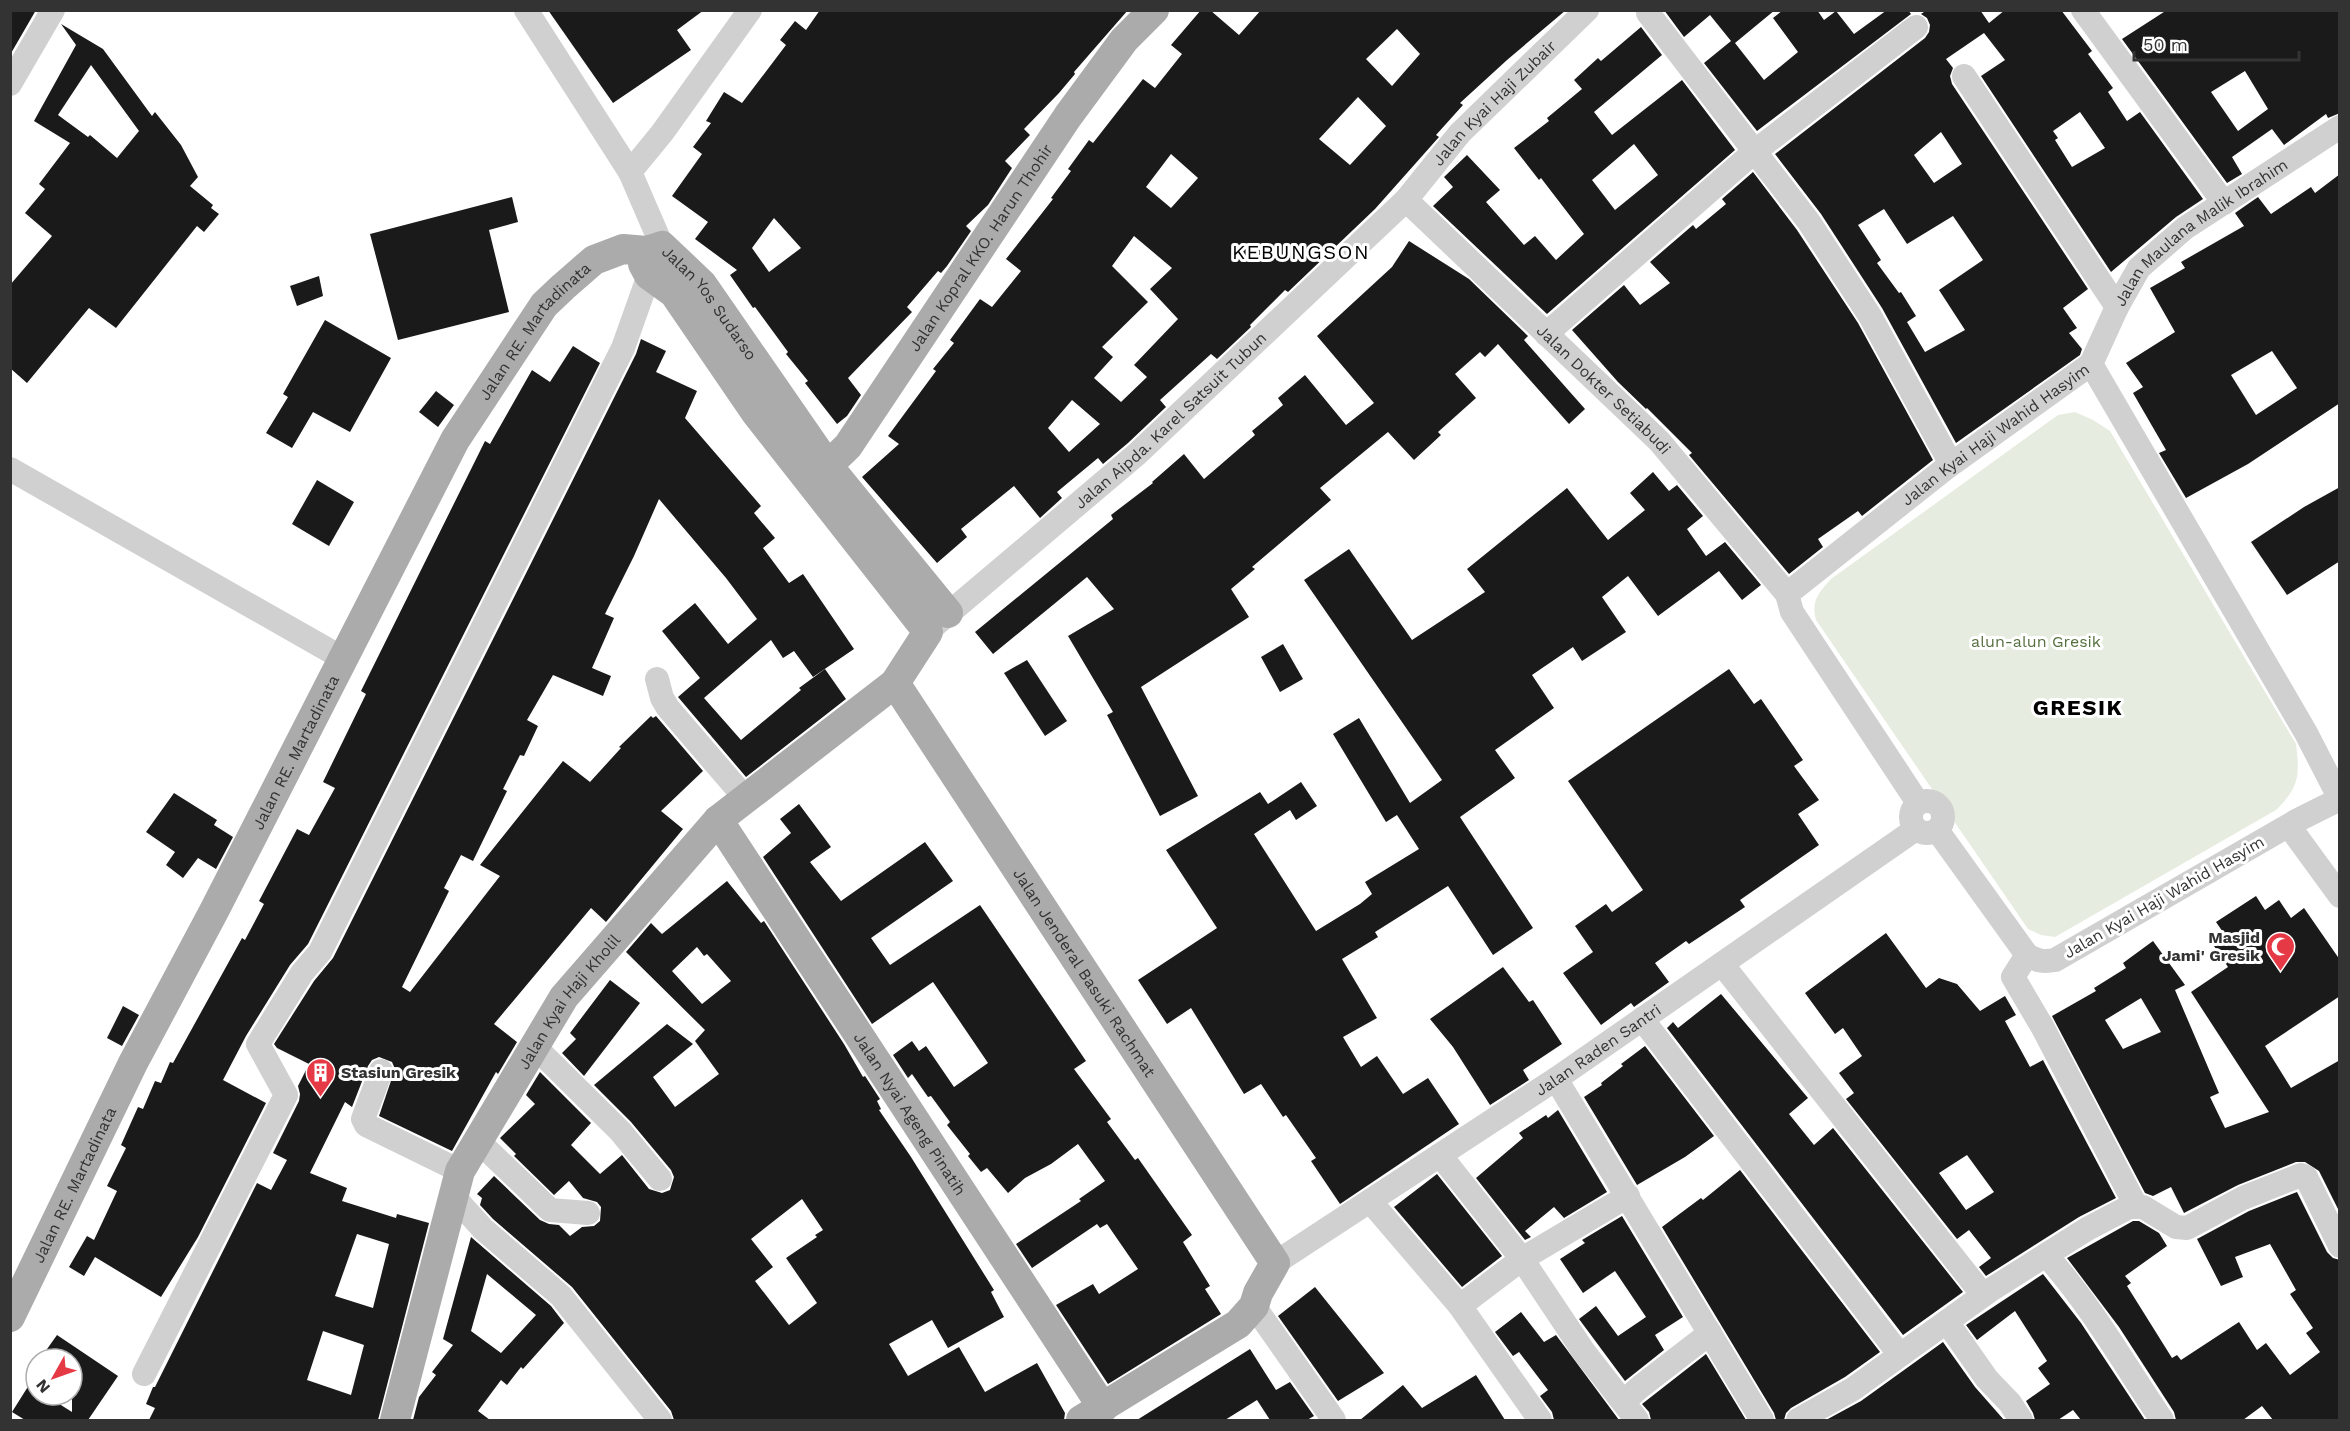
<svg xmlns="http://www.w3.org/2000/svg" width="2350" height="1431" viewBox="0 0 2350 1431" font-family="'Work Sans',sans-serif">
  <rect width="100%" height="100%" fill="#fff"/>
  <path fill="#e6ecdf" d="M2075,412L2093,420L2110,431L2296,744C2300,776 2299,787 2276,810L2055,937L2041,935L2028,929L1816,620C1811,601 1818,593 1831,579L2058,415Z"/>
  <g fill="#1a1a1a" fill-rule="evenodd">
    <polygon points="10,10 36,10 10,55"/>
    <polygon points="548,10 704,10 677,30 691,50 613,103"/>
    <path d="M820,10H1128L1074,72L1075,74L1059,93L1024,129L1030,135L1005,161L1012,168L988,205L966,226L971,231L947,266L941,273L938,271L907,307L912,312L848,378L861,395L847,416L837,424L805,383L808,381L786,354L788,352L755,307L753,308L730,275L737,270L695,239L708,222L672,196L702,154L693,147L711,123L706,121L724,92L742,103L786,45L780,40L795,21L806,30ZM774,218L801,248L769,272L752,248Z"/>
    <path d="M1201,10H1210L1239,35L1261,10H1566L1507,60L1460,103L1463,105L1436,135L1439,137L1375,209L1288,292L1285,290L1250,325L1251,327L1217,359L1211,354L1160,400L1166,407L1128,443L1103,464L1098,458L1057,492L1062,498L1040,518L1014,486L961,529L967,537L937,563L862,477L899,444L888,436L936,371L933,369L954,343L950,340L980,299L992,307L1021,271L1006,259L1053,199L1051,198L1071,171L1068,169L1089,140L1093,143L1143,79L1155,88L1182,54L1171,45ZM1397,29L1420,54L1392,86L1366,59ZM1358,97L1386,126L1350,165L1319,139ZM1171,154L1198,178L1171,208L1146,187ZM1134,236L1172,268L1150,289L1178,319L1134,365L1147,377L1121,402L1094,378L1113,357L1102,347L1148,302L1112,266ZM1072,400L1100,424L1069,452L1048,428Z"/>
    <polygon points="1664,10 1775,10 1735,43 1764,80 1798,52 1773,18 1783,10 1817,10 1824,20 1836,11 1854,34 1887,10 1908,10 1911,14 1757,131 1704,63 1731,41 1710,15 1684,37"/>
    <path d="M1927,10H1980L1989,23L2005,10H2061L2092,51L2088,54L2113,88L2108,92L2127,121L2140,112L2203,199L2176,217L2111,272L1981,76L2005,60L1984,33L1946,59L1953,68L1950,76L1952,84L2088,289L2063,308L2077,328L2069,333L2082,349L2080,355L1956,443L1882,308L1821,214L1775,154L1925,38L1929,32L1930,25L1927,18L1921,14ZM2080,112L2105,148L2072,167L2055,140L2058,138L2053,131ZM1941,132L1962,164L1934,183L1914,155ZM1884,209L1907,244L1953,216L1983,260L1939,290L1965,330L1925,352L1907,322L1916,316L1901,292L1899,293L1877,263L1881,260L1858,225Z"/>
    <path d="M2167,10H2340V113L2328,118L2326,114L2284,145L2272,129L2232,157L2242,174L2227,183L2122,39ZM2245,71L2268,109L2238,131L2211,92Z"/>
    <path d="M61,24L103,49L152,116L155,112L181,145L198,177L190,186L213,205L211,208L219,214L204,232L197,226L116,328L89,308L27,383L10,368V285L52,236L25,213L45,189L39,184L70,143L34,121L76,45ZM91,65L139,131L117,158L90,135L88,137L58,115Z"/>
    <path d="M1641,27L1662,55L1594,112L1612,135L1682,80L1735,150L1547,314L1433,206L1453,187L1444,177L1467,155L1500,190L1486,202L1524,245L1535,236L1556,260L1584,234L1541,178L1539,180L1514,148L1549,121L1547,118L1582,89L1574,80L1598,58L1601,61ZM1634,144L1658,175L1615,210L1592,180Z"/>
    <polygon points="1753,172 1797,230 1858,323 1933,460 1862,516 1858,511 1818,539 1823,547 1789,574 1689,455 1692,453 1647,408 1646,409 1618,382 1572,330 1624,285 1640,305 1670,283 1650,262 1693,225 1696,229 1726,204 1722,199"/>
    <path d="M2340,174V403L2248,464L2186,498L2159,453L2166,450L2133,393L2143,387L2126,363L2175,332L2150,288L2185,268L2181,262L2244,226L2235,213L2258,197L2271,214L2311,187L2315,193ZM2272,351L2297,388L2256,415L2231,375Z"/>
    <polygon points="512,197 518,222 489,230 509,312 398,340 370,234"/>
    <polygon points="1409,241 1469,279 1528,336 1524,340 1585,409 1569,424 1498,344 1485,357 1480,352 1455,374 1476,398 1438,432 1441,435 1414,460 1388,432 1320,488 1331,500 1252,567 1255,569 1231,589 1249,617 1141,687 1198,796 1160,816 1107,715 1113,712 1068,636 1114,609 1087,577 993,654 975,632 1113,519 1111,515 1153,483 1152,482 1184,454 1204,479 1255,435 1252,431 1283,405 1278,398 1305,375 1346,425 1374,403 1317,336 1392,267"/>
    <polygon points="319,276 323,296 297,306 290,286"/>
    <polygon points="325,320 391,358 350,432 313,412 292,448 266,433 288,397 283,394"/>
    <path d="M641,339L666,351L656,372L697,391L685,418L761,506L754,513L775,538L763,548L789,583L803,574L854,649L813,677L794,651L783,658L771,640L704,698L741,740L801,690L799,688L825,669L846,699L746,777L678,697L700,678L662,631L695,603L728,644L757,619L726,578L659,499L634,556L605,614L614,618L592,668L611,676L603,696L553,675L527,720L538,726L524,756L520,755L503,789L507,791L473,861L461,855L444,888L449,891L402,987L410,992L500,876L480,865L563,761L590,782L621,748L619,747L651,716L653,718L656,716L703,771L661,811L683,829L606,922L591,908L494,1024L517,1042L498,1074L496,1072L452,1151L379,1116L395,1069L392,1062L379,1057L372,1060L368,1066L352,1107L345,1102L310,1173L347,1188L342,1201L396,1218L397,1214L429,1223L378,1420H149L155,1408L146,1404L153,1387H155L257,1183L271,1190L287,1160L273,1153L299,1101L300,1094L298,1086L309,1064L277,1048L274,1044L314,981L333,958L636,354ZM357,1234L389,1244L373,1308L335,1296ZM323,1331L364,1345L351,1395L307,1380Z"/>
    <polygon points="573,346 600,363 308,944 290,965 246,1036 223,1080 266,1103 198,1237 161,1297 95,1257 84,1276 69,1267 87,1236 94,1240 117,1191 107,1186 126,1148 121,1145 138,1107 143,1109 155,1081 161,1083 170,1062 173,1063 242,938 245,940 264,904 259,901 297,829 309,835 335,788 323,782 366,694 361,691 485,441 490,444 532,370 550,382"/>
    <polygon points="436,391 454,405 438,427 419,412"/>
    <polygon points="1653,472 1669,491 1677,485 1703,516 1687,529 1706,556 1725,542 1761,585 1742,600 1719,571 1658,616 1628,576 1602,597 1626,632 1582,661 1573,647 1532,675 1554,708 1495,750 1515,778 1460,817 1533,928 1493,955 1448,886 1375,932 1378,937 1342,959 1377,1018 1343,1037 1361,1067 1377,1056 1403,1094 1428,1078 1459,1124 1340,1204 1311,1161 1316,1158 1286,1115 1283,1117 1261,1084 1244,1094 1191,1008 1167,1024 1138,980 1217,928 1166,850 1260,792 1268,804 1301,782 1317,806 1296,820 1290,810 1254,834 1316,931 1360,904 1372,894 1365,882 1419,849 1397,815 1386,822 1333,734 1359,718 1410,803 1442,780 1304,580 1349,549 1412,640 1485,592 1467,569 1567,488 1608,540 1645,510 1630,493"/>
    <polygon points="317,480 354,502 329,546 292,524"/>
    <polygon points="2340,487 2340,561 2287,595 2251,542 2304,507"/>
    <polygon points="1283,644 1303,679 1280,692 1261,657"/>
    <polygon points="1027,660 1067,721 1045,736 1004,673"/>
    <polygon points="1729,669 1754,704 1761,699 1803,760 1794,766 1819,800 1798,814 1819,845 1740,900 1745,907 1689,944 1686,941 1655,963 1669,982 1634,1007 1631,1003 1601,1025 1563,973 1593,952 1575,926 1606,904 1612,912 1643,890 1568,781"/>
    <polygon points="174,793 217,820 214,825 233,837 216,869 198,858 183,878 166,865 175,852 146,832"/>
    <polygon points="799,804 831,847 810,862 841,901 925,842 953,881 871,938 890,965 980,905 1086,1061 1074,1069 1111,1119 1107,1122 1135,1160 1138,1158 1192,1235 1183,1242 1210,1286 1205,1289 1221,1314 1108,1384 1056,1305 1093,1284 1099,1294 1138,1269 1107,1224 1100,1228 1097,1224 1032,1268 1016,1244 1081,1201 1079,1199 1105,1181 1078,1144 1051,1164 1025,1178 1008,1193 987,1168 981,1172 968,1156 970,1154 947,1125 950,1122 931,1096 928,1097 912,1074 908,1078 893,1055 912,1041 919,1051 926,1046 954,1087 988,1063 933,982 872,1024 763,857 791,833 780,819"/>
    <path d="M727,881L761,923L764,921L844,1044L863,1077L865,1076L880,1099L877,1101L881,1109L879,1110L911,1157L994,1290L991,1292L1004,1317L948,1348L932,1320L889,1344L908,1376L959,1347L985,1392L1037,1363L1065,1413L1064,1420H674L671,1411L572,1287L493,1219L480,1205L482,1198L477,1194L494,1176L540,1220L549,1224L559,1225L570,1236L582,1227L594,1226L600,1221L601,1207L597,1202L583,1198L569,1181L554,1195L514,1156L516,1154L500,1138L535,1104L526,1095L540,1072L591,1123L571,1145L600,1174L622,1155L649,1189L662,1193L670,1190L674,1177L671,1170L631,1122L594,1085L667,1024L693,1044L653,1077L675,1107L719,1074L695,1041L705,1030L626,952L651,923L662,934ZM697,947L704,956L707,954L731,981L702,1004L672,971ZM802,1199L823,1230L815,1235L817,1237L786,1258L817,1303L789,1325L755,1281L773,1267L751,1239Z"/>
    <path d="M2256,896L2265,910L2279,900L2291,918L2304,908L2340,960V996L2265,1046L2291,1088L2340,1060V1213L2319,1171L2305,1162H2296L2238,1185L2184,1213L2171,1187L2153,1196L2145,1193L2052,1016L2096,991L2094,988L2126,968L2123,963L2153,941L2185,985L2175,990L2219,1093L2210,1097L2225,1128L2269,1112L2191,992L2228,967L2214,946L2227,938L2216,922ZM2141,998L2161,1032L2123,1049L2105,1020Z"/>
    <path d="M1886,933L1926,988L1939,978L1957,984L1980,1011L2005,996L2016,1015L2005,1021L2030,1067L2043,1060L2116,1198L2079,1217L1986,1276L1979,1267L1991,1258L1969,1230L1957,1239L1846,1099L1854,1093L1839,1073L1862,1056L1843,1028L1835,1034L1805,993ZM1967,1155L1994,1192L1966,1210L1939,1173Z"/>
    <polygon points="1503,967 1529,1002 1533,1000 1562,1044 1523,1070 1529,1080 1490,1105 1453,1047 1430,1019"/>
    <polygon points="610,980 640,1003 584,1076 562,1053 576,1039 570,1033"/>
    <polygon points="1721,994 1808,1098 1789,1114 1814,1145 1833,1128 1963,1292 1903,1335 1667,1028 1673,1022 1678,1028"/>
    <polygon points="123,1006 139,1015 122,1046 107,1038"/>
    <polygon points="1645,1046 1714,1136 1685,1157 1637,1185 1584,1097 1602,1085 1601,1083 1623,1066 1621,1064"/>
    <polygon points="1558,1110 1607,1192 1564,1218 1554,1207 1525,1231 1531,1237 1525,1240 1476,1178 1523,1138 1519,1133 1546,1115 1548,1118"/>
    <polygon points="1740,1170 1880,1352 1845,1377 1791,1408 1786,1413 1784,1420 1776,1420 1774,1413 1662,1227 1701,1198 1703,1200"/>
    <polygon points="1437,1174 1502,1256 1462,1287 1394,1207"/>
    <polygon points="2297,1192 2327,1252 2333,1258 2340,1260 2340,1420 2273,1420 2262,1406 2243,1420 2176,1420 2174,1412 2119,1327 2067,1258 2133,1221 2139,1221 2159,1233 2167,1246 2125,1276 2131,1283 2127,1286 2172,1358 2177,1355 2181,1360 2239,1322 2257,1350 2266,1343 2290,1375 2320,1352 2306,1333 2313,1328 2290,1294 2296,1290 2270,1244 2235,1257 2243,1277 2221,1286 2197,1239 2249,1211"/>
    <polygon points="1622,1216 1683,1317 1655,1335 1664,1350 1625,1381 1579,1319 1596,1306 1618,1336 1646,1317 1615,1271 1583,1293 1560,1259 1585,1243 1582,1240"/>
    <path d="M471,1237L551,1306L564,1323L523,1369L521,1367L507,1385L501,1380L478,1411L490,1420H413L419,1397L436,1375L432,1372L453,1345L443,1339ZM487,1274L536,1315L501,1353L471,1331Z"/>
    <polygon points="2043,1274 2081,1323 2145,1420 2081,1420 2073,1410 2058,1420 2035,1420 2033,1413 2026,1401 2050,1384 2038,1368 2047,1361 2015,1311 1977,1340 1966,1325"/>
    <polygon points="1315,1287 1384,1373 1338,1401 1278,1316"/>
    <polygon points="1521,1312 1544,1342 1556,1335 1619,1420 1554,1420 1552,1412 1540,1396 1548,1390 1519,1352 1513,1356 1495,1332"/>
    <polygon points="57,1335 118,1376 88,1420 25,1420 12,1412 29,1385 36,1390 36,1395 45,1395 72,1412 72,1359 40,1359"/>
    <polygon points="1943,1342 1975,1387 2004,1420 1826,1420 1861,1401"/>
    <polygon points="1250,1349 1276,1390 1290,1382 1314,1416 1307,1420 1270,1420 1257,1400 1225,1420 1137,1420"/>
    <polygon points="1706,1354 1746,1420 1651,1420 1649,1412 1642,1404"/>
    <polygon points="1476,1375 1505,1420 1360,1420 1403,1385 1422,1408"/>
  </g>
  <g fill="none" stroke-linecap="round" stroke-linejoin="round">
    <g stroke="#d0d0d0" stroke-width="24">
      <polyline points="526,10 630,172 662,246"/>
      <polyline points="2083,10 2224,203"/>
      <polyline points="1648,13 1809,222 1870,316 1951,464"/>
      <polyline points="1964,76 2117,307"/>
      <polyline points="10,84 53,10"/>
      <polyline points="630,172 662,133 750,10"/>
      <path id="s1" d="M1406,200L1659,441L1787,594"/>
      <polyline points="1546,334 1754,152 1916,27"/>
      <path id="s2" d="M2091,364L2117,307L2139,268L2185,228L2340,127"/>
      <polyline points="10,469 344,659"/>
      <path id="s3" d="M935,625L1137,454L1406,200L1460,133L1587,10"/>
      <polyline points="657,679 662,698 668,708 746,799"/>
      <circle cx="1927" cy="817" r="16"/>
      <path id="s4" d="M1918,803L1792,612L1787,594L1946,468L2091,364L2306,733L2340,799L2298,820L2055,960C2043,962 2037,961 2027,955L1937,830"/>
      <polyline points="2289,826 2340,896"/>
      <polyline points="2027,955 2013,977 2043,1028 2136,1206"/>
      <polyline points="1722,964 1983,1295"/>
      <polyline points="1642,1019 1900,1355"/>
      <polyline points="534,1046 620,1131 660,1179"/>
      <polyline points="381,1071 363,1119 366,1125 460,1171"/>
      <polyline points="1556,1079 1762,1420"/>
      <polyline points="477,1140 550,1210 588,1213"/>
      <polyline points="1440,1155 1522,1259 1584,1352 1637,1420"/>
      <polyline points="454,1197 483,1229 561,1296 660,1420"/>
      <polyline points="1370,1201 1460,1306 1540,1420"/>
      <path d="M2046,1255C2091,1305 2124,1364 2162,1420"/>
      <path id="s5" d="M1275,1263L1556,1079L1916,829"/>
      <polyline points="1254,1306 1334,1420"/>
      <polyline points="1460,1306 1522,1259 1628,1196"/>
      <polyline points="1947,1322 1987,1379 2010,1403 2021,1420"/>
      <polyline points="144,1374 286,1095 258,1044 302,973 320,952 623,348 649,275"/>
      <polyline points="1624,1401 1640,1387 1710,1333"/>
      <polyline points="1798,1420 1853,1389 1992,1289 2087,1229 2129,1207 2143,1207 2176,1227 2187,1228 2243,1198 2301,1175 2306,1177 2340,1246"/>
    </g>
    <g stroke="#ababab" stroke-width="30">
      <path id="s6" d="M814,479L848,446L1068,116L1124,40L1154,10"/>
      <path id="s7" d="M895,683L1275,1263L1258,1293L1254,1306L1238,1324L1081,1420"/>
      <path id="s8" d="M718,820L1103,1408"/>
      <path id="s9" d="M10,1317L133,1063L214,911L455,440L544,305L563,287L594,260L623,249L647,251L662,246L702,284L828,466L948,613"/>
      <path id="s10" d="M395,1420L460,1171L564,997L718,820L895,683L928,632L756,413L674,293L649,275L643,264L647,251"/>
    </g>
  </g>
  <defs>
    <symbol id="mosque-pin" viewBox="-11 -11 22 30"><path d="M0 17L-7.5 6A9.5 9.5 0 1 1 7.5 6Z" fill="#e63946" stroke="#fff"/><path d="M3.5-4.9A6 6 0 1 0 3.5 4.9A5 5 0 1 1 3.5-4.9Z" fill="#fff"/></symbol>
    <symbol id="building-pin" viewBox="-11 -11 22 30"><path d="M0 17L-7.5 6A9.5 9.5 0 1 1 7.5 6Z" fill="#e63946" stroke="#fff"/><path d="M-4-6H4V6H1V3H-1V6H-4ZM-2.5-4.3h1.7v1.8h-1.7ZM.8-4.3h1.7v1.8H.8ZM-2.5-1h1.7V.8h-1.7ZM.8-1h1.7V.8H.8Z" fill="#fff"/></symbol>
  </defs>
  <g fill-rule="evenodd">
    <use href="#mosque-pin" x="2264" y="930" width="33" height="45"/>
    <use href="#building-pin" x="304" y="1056" width="33" height="45"/>
  </g>
  <g text-anchor="middle" dominant-baseline="central" stroke-width="6" stroke-linejoin="round" paint-order="stroke">
    <g font-size="16" fill="#333" stroke="#fff">
      <text stroke="none"><textPath href="#s3" startOffset="766">Jalan Kyai Haji Zubair</textPath></text>
      <text stroke="none"><textPath href="#s2" startOffset="177">Jalan Maulana Malik Ibrahim</textPath></text>
      <text stroke="none"><textPath href="#s6" startOffset="286">Jalan Kopral KKO. Harun Thohir</textPath></text>
      <text stroke="none"><textPath href="#s9" startOffset="1358">Jalan Yos Sudarso</textPath></text>
      <text stroke="none"><textPath href="#s9" startOffset="1119">Jalan RE. Martadinata</textPath></text>
      <text stroke="none"><textPath href="#s1" startOffset="274">Jalan Dokter Setiabudi</textPath></text>
      <text stroke="none"><textPath href="#s3" startOffset="312">Jalan Aipda. Karel Satsuit Tubun</textPath></text>
      <text stroke="none"><textPath href="#s4" startOffset="510">Jalan Kyai Haji Wahid Hasyim</textPath></text>
      <text stroke="none"><textPath href="#s9" startOffset="633">Jalan RE. Martadinata</textPath></text>
      <text transform="translate(2164 897) rotate(-30)">Jalan Kyai Haji Wahid Hasyim</text>
      <text stroke="none"><textPath href="#s7" startOffset="346">Jalan Jenderal Basuki Rachmat</textPath></text>
      <text stroke="none"><textPath href="#s10" startOffset="459">Jalan Kyai Haji Kholil</textPath></text>
      <text stroke="none"><textPath href="#s5" startOffset="387">Jalan Raden Santri</textPath></text>
      <text stroke="none"><textPath href="#s8" startOffset="351">Jalan Nyai Ageng Pinatih</textPath></text>
      <text stroke="none"><textPath href="#s9" startOffset="147">Jalan RE. Martadinata</textPath></text>
    </g>
    <g font-size="16" fill="#56703f" stroke="#fff">
      <text x="2036" y="641">alun-alun Gresik</text>
    </g>
    <g font-size="16" font-weight="bold" fill="#333" stroke="#fff" text-anchor="end">
      <text x="2260" y="937">Masjid<tspan x="2260" dy="18">Jami' Gresik</tspan></text>
      <text x="341" y="1072" text-anchor="start">Stasiun Gresik</text>
    </g>
    <g font-size="20" letter-spacing="1.5" fill="#000" stroke="#fff">
      <text x="1301" y="252">KEBUNGSON</text>
    </g>
    <g font-size="22" font-weight="bold" letter-spacing="1.5" fill="#000" stroke="#fff">
      <text x="2078" y="707">GRESIK</text>
    </g>
  </g>
  <rect width="2350" height="1431" fill="none" stroke="#333333" stroke-width="24"/>
  <g transform="translate(54 1377) rotate(230)"><circle r="28" fill="#ffffff" stroke="#adadad" stroke-width="1.5"/>
  <path d="M0-4.5L10 22L0 15L-10 22Z" fill="#e63946"/>
  <text y="-9" font-size="16" font-weight="bold" text-anchor="middle" fill="#333333">N</text>
  </g>
  <path d="M2134 51v9h165v-9" fill="none" stroke="#333333" stroke-width="3"/>
  <text x="2143" y="51" font-size="18" fill="#333333" stroke="#ffffff" stroke-width="4.5" paint-order="stroke">50 m</text>
</svg>
